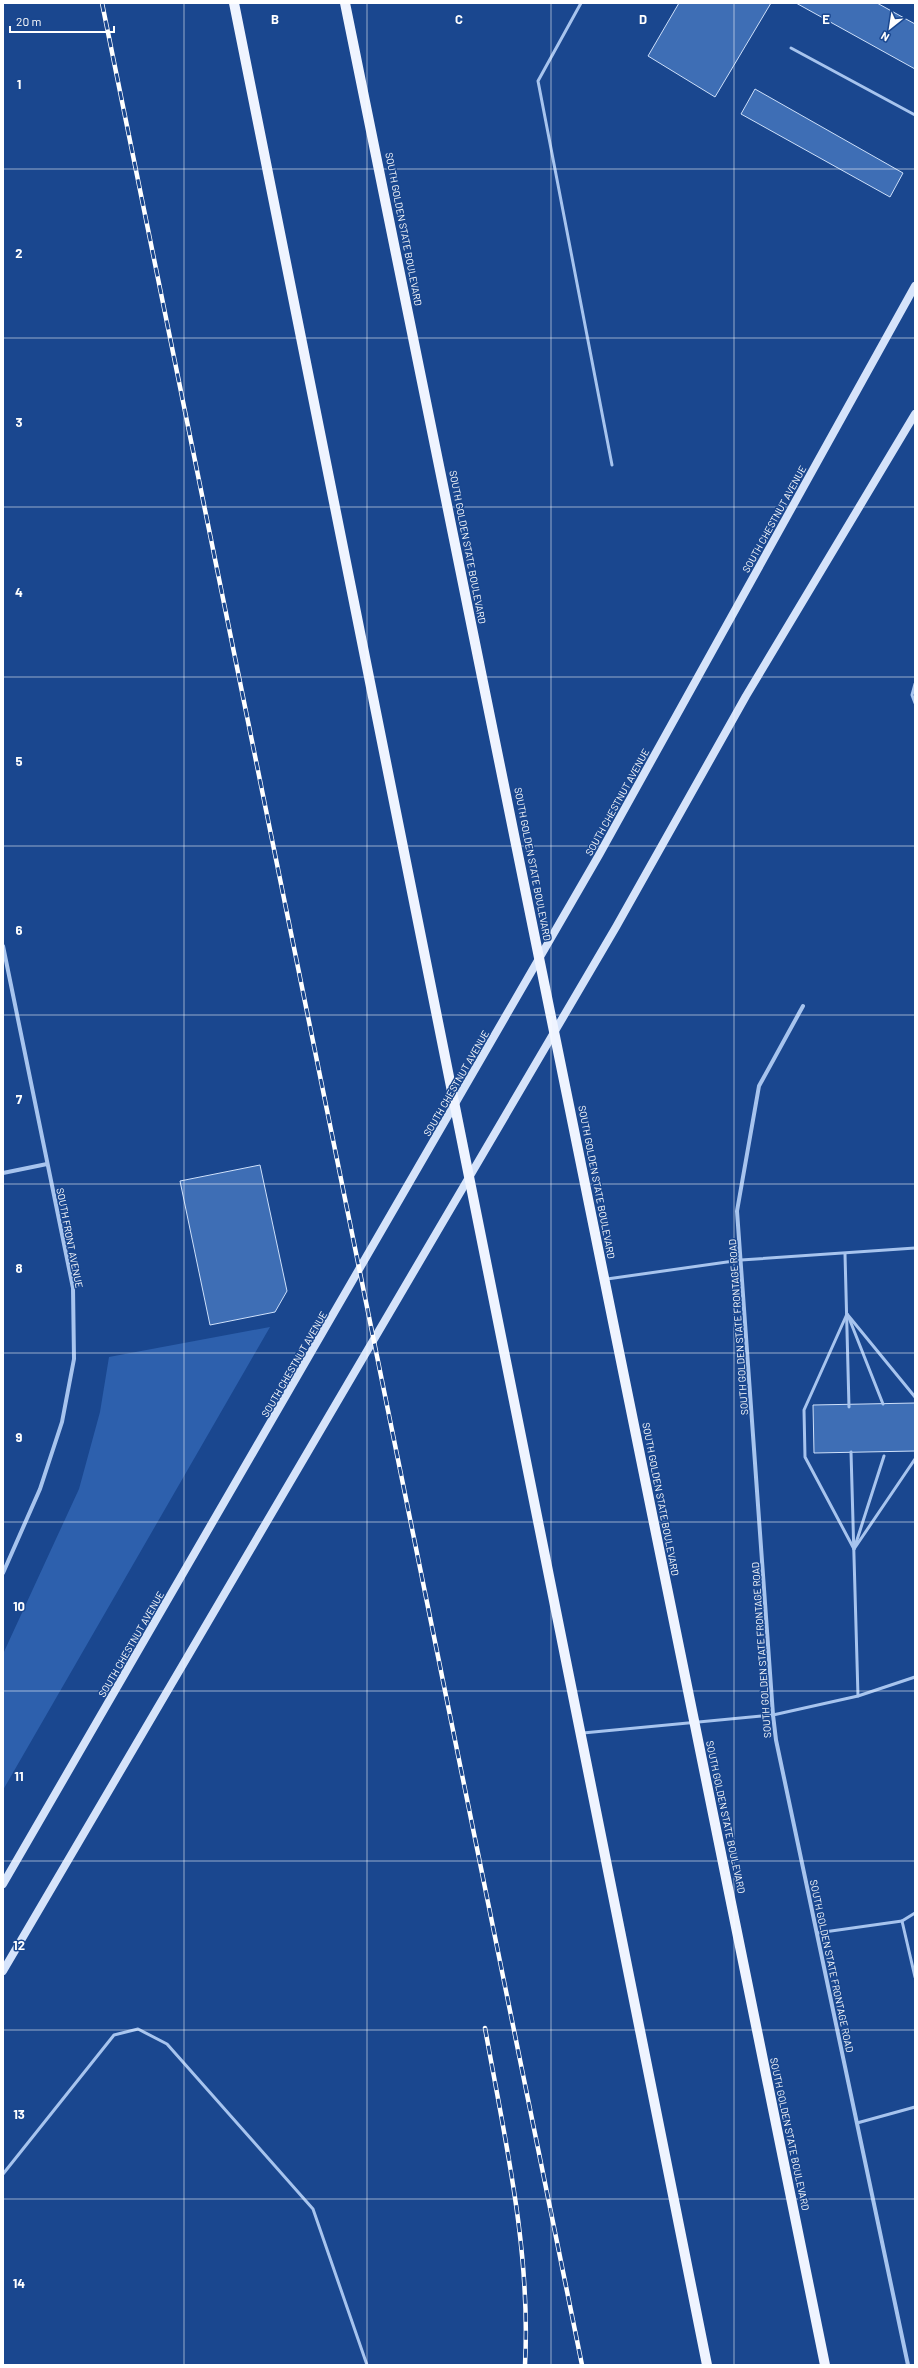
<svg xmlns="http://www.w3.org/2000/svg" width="918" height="2368" viewBox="0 0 918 2368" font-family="Barlow,sans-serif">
  <rect width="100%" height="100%" fill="#1a478f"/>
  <polygon fill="#2d60ad" points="270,1327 3,1790 3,1654 79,1489 100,1412 109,1357"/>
  <g fill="#3e6eb5" stroke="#cee0fa">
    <polygon points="679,3 771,3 715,97 648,56"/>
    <polygon points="796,3 877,3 915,24 915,69"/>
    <polygon points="755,89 903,173 890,197 741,114"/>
    <polygon points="260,1165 287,1291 275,1312 210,1325 180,1181"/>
    <polygon points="915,1403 915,1451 814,1453 813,1405"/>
  </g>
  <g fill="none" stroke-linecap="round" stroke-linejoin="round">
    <g stroke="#a7c4ee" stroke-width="3">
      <polyline points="581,3 538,81 612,465"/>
      <polyline points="791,48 915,115"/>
      <polyline points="915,684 912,695 915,703"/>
      <polyline points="845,1254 849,1407"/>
      <polyline points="607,1279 741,1260 915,1248"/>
      <polyline points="847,1314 804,1410 805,1457 854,1549"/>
      <polyline points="847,1314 915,1397"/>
      <polyline points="849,1318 883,1404"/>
      <polyline points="851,1452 858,1696"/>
      <polyline points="855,1546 884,1456"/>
      <polyline points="854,1549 915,1459"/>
      <polyline points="583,1733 773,1715 858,1696 915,1677"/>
      <polyline points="902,1921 915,1913"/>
      <polyline points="817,1933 902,1921 915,1977"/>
      <polyline points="857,2123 915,2107"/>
      <polyline points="3,2174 114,2035 138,2029 167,2044 313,2209 367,2365"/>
    </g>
    <g stroke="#a7c4ee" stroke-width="4">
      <polyline points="3,946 73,1288 74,1359 62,1422 40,1489 3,1573"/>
      <polyline points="803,1006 759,1086 737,1211 773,1715 776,1740 908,2365"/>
      <polyline points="3,1173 47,1164"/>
    </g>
    <g stroke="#d5e3fa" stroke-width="8">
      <polyline points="3,1884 599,855 915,286"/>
      <polyline points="3,1971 616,927 746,696 915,414"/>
    </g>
    <g stroke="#eff4ff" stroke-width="10">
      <polyline points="234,3 707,2365"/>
      <polyline points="345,3 825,2365"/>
    </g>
    <defs>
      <g id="rail">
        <polyline points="102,3 582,2365"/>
        <path d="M485,2028C505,2140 531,2251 525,2365"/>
      </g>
    </defs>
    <use href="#rail" stroke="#fff" stroke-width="4.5"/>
    <use href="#rail" stroke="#1a478f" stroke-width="3" stroke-dasharray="9" stroke-linecap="butt"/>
  </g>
  <path fill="none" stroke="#fff" stroke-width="1" stroke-opacity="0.55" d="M184,3V2365M367,3V2365M551,3V2365M734,3V2365M3,169H915M3,338H915M3,507H915M3,677H915M3,846H915M3,1015H915M3,1184H915M3,1353H915M3,1522H915M3,1691H915M3,1861H915M3,2030H915M3,2199H915"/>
  <g text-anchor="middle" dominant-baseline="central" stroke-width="3" stroke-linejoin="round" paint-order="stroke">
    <g font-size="10" fill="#fff" stroke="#1a478f">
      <text transform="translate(404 229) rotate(79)">SOUTH GOLDEN STATE BOULEVARD</text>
      <text transform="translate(774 519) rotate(-61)">SOUTH CHESTNUT AVENUE</text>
      <text transform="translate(468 547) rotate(79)">SOUTH GOLDEN STATE BOULEVARD</text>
      <text transform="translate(617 802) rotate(-61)">SOUTH CHESTNUT AVENUE</text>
      <text transform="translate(533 864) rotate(79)">SOUTH GOLDEN STATE BOULEVARD</text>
      <text transform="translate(456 1083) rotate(-60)">SOUTH CHESTNUT AVENUE</text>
      <text transform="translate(597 1182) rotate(79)">SOUTH GOLDEN STATE BOULEVARD</text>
      <text transform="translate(70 1238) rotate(79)">SOUTH FRONT AVENUE</text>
      <text transform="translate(738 1327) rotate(-94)">SOUTH GOLDEN STATE FRONTAGE ROAD</text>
      <text transform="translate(294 1364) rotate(-60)">SOUTH CHESTNUT AVENUE</text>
      <text transform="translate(661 1499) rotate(79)">SOUTH GOLDEN STATE BOULEVARD</text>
      <text transform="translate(131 1644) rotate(-60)">SOUTH CHESTNUT AVENUE</text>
      <text transform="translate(761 1650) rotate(-94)">SOUTH GOLDEN STATE FRONTAGE ROAD</text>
      <text transform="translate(726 1817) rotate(78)">SOUTH GOLDEN STATE BOULEVARD</text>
      <text transform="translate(832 1966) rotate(78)">SOUTH GOLDEN STATE FRONTAGE ROAD</text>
      <text transform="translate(790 2134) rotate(78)">SOUTH GOLDEN STATE BOULEVARD</text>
    </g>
  </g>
  <g font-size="13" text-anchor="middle" font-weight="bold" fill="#fff" stroke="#1a478f" stroke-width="3" stroke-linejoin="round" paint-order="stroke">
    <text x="275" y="24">B</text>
    <text x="459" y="24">C</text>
    <text x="643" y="24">D</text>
    <text x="826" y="24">E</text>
    <text x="19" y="89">1</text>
    <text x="19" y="258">2</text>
    <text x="19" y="427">3</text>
    <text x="19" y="597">4</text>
    <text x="19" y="766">5</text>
    <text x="19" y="935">6</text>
    <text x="19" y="1104">7</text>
    <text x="19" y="1273">8</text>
    <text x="19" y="1442">9</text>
    <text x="19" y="1611">10</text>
    <text x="19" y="1781">11</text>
    <text x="19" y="1950">12</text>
    <text x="19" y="2119">13</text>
    <text x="19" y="2288">14</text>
  </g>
  <rect width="918" height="2368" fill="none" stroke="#ffffff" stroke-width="8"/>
  <g transform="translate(890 28) rotate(210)" stroke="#1a478f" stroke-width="3" paint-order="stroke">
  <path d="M0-3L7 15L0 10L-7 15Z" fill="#ffffff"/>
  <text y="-6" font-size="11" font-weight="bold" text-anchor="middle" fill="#ffffff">N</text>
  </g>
  <path d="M10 26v6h104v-6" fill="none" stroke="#ffffff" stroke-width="2"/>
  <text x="16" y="26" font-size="12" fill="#ffffff" stroke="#1a478f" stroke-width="3" paint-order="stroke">20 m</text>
</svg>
